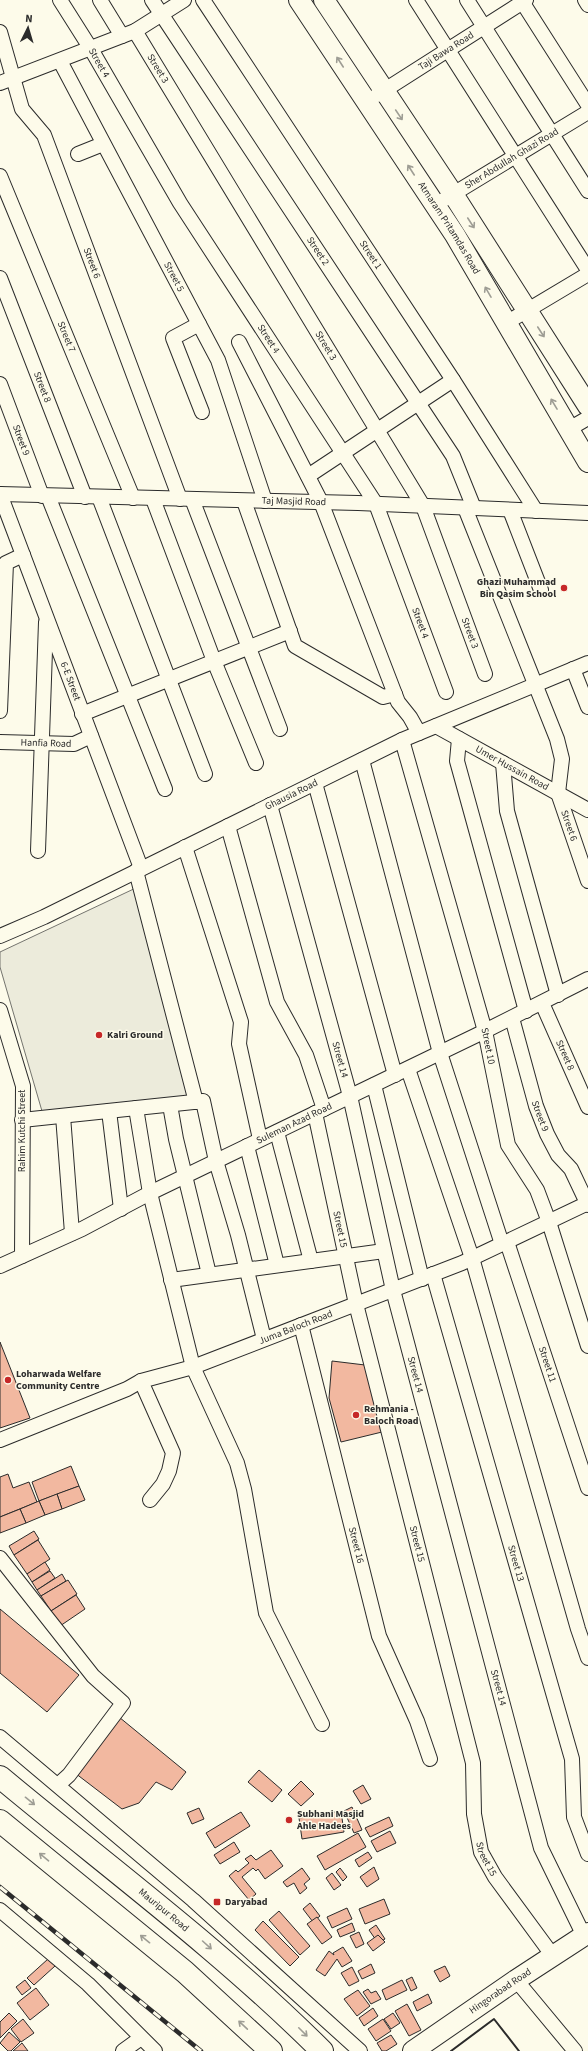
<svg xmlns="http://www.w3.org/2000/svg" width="588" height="2051" viewBox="0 0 588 2051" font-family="'Source Sans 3',sans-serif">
  <rect width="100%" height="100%" fill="#fdfbea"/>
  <polygon fill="#ecebdb" stroke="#74746e" points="140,886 197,1102 44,1118 0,967 0,952"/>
  <g fill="#f2b8a0" stroke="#2b2b2b">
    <polygon points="0,1342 30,1418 0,1428"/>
    <polygon points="332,1361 365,1365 382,1432 341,1442 329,1398"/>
    <polygon points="71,1466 79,1486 39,1501 32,1482"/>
    <polygon points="8,1474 13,1488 29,1482 37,1502 0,1517 0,1477"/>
    <polygon points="79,1486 85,1500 62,1509 57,1494"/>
    <polygon points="57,1494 62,1509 45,1515 39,1501"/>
    <polygon points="39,1501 45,1515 26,1523 20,1509"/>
    <polygon points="20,1509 26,1523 0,1533 0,1517"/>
    <polygon points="34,1531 39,1539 14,1555 9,1546"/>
    <polygon points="38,1540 50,1559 27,1574 14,1555"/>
    <polygon points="45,1562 50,1570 32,1582 27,1574"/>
    <polygon points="50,1571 55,1578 37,1590 32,1582"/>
    <polygon points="62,1574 66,1581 41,1596 37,1590"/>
    <polygon points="68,1580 77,1594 51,1611 41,1596"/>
    <polygon points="76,1595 85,1609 60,1626 51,1611"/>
    <polygon points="0,1609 79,1675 47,1712 0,1673"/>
    <polygon points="119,1717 186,1772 172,1790 156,1782 139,1803 122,1809 75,1773"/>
    <polygon points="259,1770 282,1790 272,1802 248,1782"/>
    <polygon points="301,1781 314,1794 301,1806 288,1794"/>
    <polygon points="363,1785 371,1799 361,1804 353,1791"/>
    <polygon points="352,1807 362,1830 354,1833 344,1811"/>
    <polygon points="199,1808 204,1819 192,1824 187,1813"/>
    <polygon points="341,1811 344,1832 302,1839 299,1818"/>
    <polygon points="241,1812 250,1826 215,1848 206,1833"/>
    <polygon points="389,1817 393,1826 370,1837 365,1828"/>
    <polygon points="390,1831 396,1843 377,1852 371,1841"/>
    <polygon points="358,1833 366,1847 325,1870 317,1856"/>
    <polygon points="234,1842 240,1852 220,1864 214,1855"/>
    <polygon points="271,1850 283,1866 265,1879 258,1869 256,1871 253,1868 242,1877 256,1894 249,1900 229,1876 236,1870 238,1872 249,1863 245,1859 251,1855 256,1860"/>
    <polygon points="368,1852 372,1858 359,1867 355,1860"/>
    <polygon points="374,1867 379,1879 367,1887 360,1877"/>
    <polygon points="302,1868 310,1879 304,1884 307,1888 300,1894 294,1883 287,1887 283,1882"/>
    <polygon points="340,1868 347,1877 343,1881 336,1872"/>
    <polygon points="332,1873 341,1885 334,1890 326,1878"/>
    <polygon points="384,1899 390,1914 365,1924 359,1909"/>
    <polygon points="310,1903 320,1916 313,1922 303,1909"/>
    <polygon points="347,1908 352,1919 332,1928 327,1917"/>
    <polygon points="279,1911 310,1946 300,1955 269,1920"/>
    <polygon points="317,1917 332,1937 322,1944 307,1924"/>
    <polygon points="263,1921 299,1957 290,1966 255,1930"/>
    <polygon points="352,1923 355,1931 340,1937 337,1930"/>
    <polygon points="376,1925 385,1939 378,1943 369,1930"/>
    <polygon points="359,1932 364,1944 356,1948 350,1936"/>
    <polygon points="378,1935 385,1942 373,1951 367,1943"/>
    <polygon points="343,1947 352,1961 342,1967 337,1959 325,1976 316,1970 329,1951 334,1955 333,1953"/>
    <polygon points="48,1959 55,1966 34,1985 27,1978"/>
    <polygon points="371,1964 375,1973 362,1979 358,1971"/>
    <polygon points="445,1966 450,1976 440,1982 434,1971"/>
    <polygon points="352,1967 359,1981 349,1986 341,1973"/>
    <polygon points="412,1977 417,1988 411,1991 406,1980"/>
    <polygon points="25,1980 31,1988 22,1995 16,1987"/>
    <polygon points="402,1980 407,1990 386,2000 382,1990"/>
    <polygon points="36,1988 49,2005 30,2020 17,2003"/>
    <polygon points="368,1989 371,1993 376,1991 381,1999 371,2004 363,1992"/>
    <polygon points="358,1990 370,2006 357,2016 344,1999"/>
    <polygon points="428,1994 432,2003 417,2011 413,2002"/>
    <polygon points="407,2004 421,2030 409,2036 395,2011"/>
    <polygon points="373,2008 378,2016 364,2026 359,2018"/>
    <polygon points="9,2013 17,2021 0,2038 0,2022"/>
    <polygon points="393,2013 400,2023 391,2029 384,2019"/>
    <polygon points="23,2019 34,2033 21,2042 11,2029"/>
    <polygon points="383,2019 391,2031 376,2041 368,2029"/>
    <polygon points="9,2032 20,2042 11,2051 8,2051 0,2043"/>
    <polygon points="391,2035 397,2044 386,2051 382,2051 377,2043"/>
    <polygon points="22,2043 28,2051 13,2051"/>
  </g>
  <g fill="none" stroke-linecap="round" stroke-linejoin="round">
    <defs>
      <g id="street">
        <path id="s1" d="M60,0L91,49L180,203L376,504L446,692"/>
        <polyline points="100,0 122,36"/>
        <path id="s2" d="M152,0L453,456L474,508"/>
        <path id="s3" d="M203,0L453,380L536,511"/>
        <polyline points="416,0 588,270"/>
        <polyline points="467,0 588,191"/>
        <polyline points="521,0 588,105"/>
        <polyline points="585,0 588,5"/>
        <path id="s4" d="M135,31L423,506L485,674"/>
        <path id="s5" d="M0,32L22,109L44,135L180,499"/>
        <path id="s6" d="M60,61L218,360L265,501"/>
        <polyline points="0,83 135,31 184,0"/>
        <path id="s7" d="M377,95L526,0"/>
        <polyline points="78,154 103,144"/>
        <path id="s8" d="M0,176L133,498"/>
        <path id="s9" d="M445,199L588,112"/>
        <path id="s10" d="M0,278L85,497"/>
        <polyline points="506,323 588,274"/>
        <polyline points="199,324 173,338 202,412"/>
        <polyline points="239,342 321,502 398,702 410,717 419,733"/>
        <path id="s11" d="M0,384L42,496"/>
        <polyline points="569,429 588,418"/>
        <polyline points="308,476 453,380"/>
        <path id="s12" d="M0,494L358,503L588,513"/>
        <path id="s13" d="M0,494L141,868"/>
        <polyline points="48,496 165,789"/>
        <polyline points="99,497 205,774"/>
        <polyline points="153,499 214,661 256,763"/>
        <polyline points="192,499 280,729"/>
        <polyline points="244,501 295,646 383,697 395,694"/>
        <path id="s14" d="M465,508L557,739L562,759L558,793L588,881"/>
        <polyline points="510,510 541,590"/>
        <polyline points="573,669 588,707"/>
        <polyline points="0,711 6,563 23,555"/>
        <polyline points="82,714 290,631"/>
        <path id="s15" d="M436,726L588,810"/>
        <polyline points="459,739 457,761 526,1011"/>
        <path id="s16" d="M402,740L485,1031L508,1145L537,1190L549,1222L588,1346"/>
        <path id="s17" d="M0,742L74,744L91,736"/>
        <polyline points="362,760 440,1053 502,1244"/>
        <polyline points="503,763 507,811 558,995"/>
        <polyline points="315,783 395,1075"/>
        <path id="s18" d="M270,805L350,1096L393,1290L541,1848L584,1936"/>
        <polyline points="228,826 277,1002 306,1055 324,1109"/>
        <polyline points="185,847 241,1022 239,1044 260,1139"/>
        <polyline points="38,851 46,622"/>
        <polyline points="136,871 196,1102"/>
        <path id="s19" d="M0,936L44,917L402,740L588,663"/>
        <path id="s20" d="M542,1003L588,1107"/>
        <polyline points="0,1010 23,1086 22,1256"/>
        <path id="s21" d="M512,1018L536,1106L547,1134L558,1155L571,1169L588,1205"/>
        <polyline points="408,1069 472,1258 578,1629 588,1658"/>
        <polyline points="374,1085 422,1279"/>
        <polyline points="170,1105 176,1139 209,1274"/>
        <polyline points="136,1108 150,1193 193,1367 237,1463 244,1489 266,1613 322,1724"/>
        <polyline points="109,1111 121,1209"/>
        <path id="s22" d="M315,1113L356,1304L473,1763L474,1814L481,1852L495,1877L553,1956"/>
        <polyline points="63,1116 72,1233"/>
        <polyline points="22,1120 203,1101 216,1161 238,1235 264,1339"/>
        <polyline points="277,1132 311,1261"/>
        <polyline points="247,1146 277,1265"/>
        <path id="s23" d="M507,1242L588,1488"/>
        <path id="s24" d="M0,1266L82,1229L150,1193L479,1034L588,979"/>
        <path id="s25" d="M433,1274L572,1759L574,1817L588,1854"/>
        <polyline points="171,1280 384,1251"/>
        <path id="s26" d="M301,1325L379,1636L417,1721L430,1759"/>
        <polyline points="141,1381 173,1453 169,1471 163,1484 150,1500"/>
        <path id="s27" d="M0,1440L127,1389L141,1381L193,1367L462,1263L588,1203"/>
        <polyline points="0,1558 93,1676 123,1703 69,1775 58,1785"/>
        <polyline points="0,1737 193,1900 360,2051"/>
        <polyline points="0,1910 88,1984 155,2051"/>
        <polyline points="516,1980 575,2051"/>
        <polyline points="123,2051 141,2038"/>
      </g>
      <g id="secondary">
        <path id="s28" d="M299,0L455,235L588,462"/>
        <polyline points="324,0 453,194 588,406"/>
        <path id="s29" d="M413,2051L516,1980L588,1933"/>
      </g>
      <g id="highway">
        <path id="s30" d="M0,1777C108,1867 222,1951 322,2051"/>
        <polyline points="0,1821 185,1972 271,2051"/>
      </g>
    </defs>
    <use href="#street" stroke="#2b2b2b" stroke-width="16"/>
    <use href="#secondary" stroke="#2b2b2b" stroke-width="22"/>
    <use href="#highway" stroke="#2b2b2b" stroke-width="24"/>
    <use href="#street" stroke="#fdfbea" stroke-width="14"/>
    <use href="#secondary" stroke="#fdfbea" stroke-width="20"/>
    <use href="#highway" stroke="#fdfbea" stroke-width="22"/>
    <defs>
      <polyline id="rail" points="0,1887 201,2051"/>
    </defs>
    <use href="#rail" stroke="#2b2b2b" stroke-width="4.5"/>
    <use href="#rail" stroke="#fdfbea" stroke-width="3" stroke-dasharray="9" stroke-linecap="butt"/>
    <polyline stroke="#2b2b2b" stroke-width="2" points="451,2051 494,2019 519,2051"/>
  </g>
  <defs><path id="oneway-shaft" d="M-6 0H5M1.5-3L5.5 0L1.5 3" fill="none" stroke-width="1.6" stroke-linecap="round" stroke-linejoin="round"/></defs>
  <g stroke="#9e9d94">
    <use href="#oneway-shaft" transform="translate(340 62) rotate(-123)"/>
    <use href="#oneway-shaft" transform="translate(399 115) rotate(56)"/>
    <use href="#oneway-shaft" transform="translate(411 170) rotate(-123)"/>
    <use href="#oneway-shaft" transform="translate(471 223) rotate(57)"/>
    <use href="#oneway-shaft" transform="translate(488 292) rotate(-120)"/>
    <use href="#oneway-shaft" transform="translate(541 332) rotate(57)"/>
    <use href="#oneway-shaft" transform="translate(554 404) rotate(-121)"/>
    <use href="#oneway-shaft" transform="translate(30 1801) rotate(39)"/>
    <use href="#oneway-shaft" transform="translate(44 1857) rotate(-140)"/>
    <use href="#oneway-shaft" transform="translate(145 1939) rotate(-141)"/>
    <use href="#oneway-shaft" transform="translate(207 1945) rotate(42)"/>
    <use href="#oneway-shaft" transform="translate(243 2025) rotate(-137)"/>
    <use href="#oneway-shaft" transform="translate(303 2032) rotate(45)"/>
  </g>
  <g fill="#c62828" stroke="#fdfbea" stroke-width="1.5">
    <circle cx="564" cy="588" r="4"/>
    <circle cx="99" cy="1035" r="4"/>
    <circle cx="8" cy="1380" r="4"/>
    <circle cx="356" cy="1415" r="4"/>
    <circle cx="289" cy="1820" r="4"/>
    <rect x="213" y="1898" width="8" height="8" rx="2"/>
  </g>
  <g text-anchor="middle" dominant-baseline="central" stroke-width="3" stroke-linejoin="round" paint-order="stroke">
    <g font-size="10" fill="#2b2b2b" stroke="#fdfbea">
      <text stroke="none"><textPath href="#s7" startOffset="82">Taji Bawa Road</textPath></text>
      <text stroke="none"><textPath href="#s1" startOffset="74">Street 4</textPath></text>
      <text stroke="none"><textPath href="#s4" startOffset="44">Street 3</textPath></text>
      <text stroke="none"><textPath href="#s9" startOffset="78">Sher Abdullah Ghazi Road</textPath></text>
      <text stroke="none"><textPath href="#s28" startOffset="273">Atmaram Pritamdas Road</textPath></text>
      <text stroke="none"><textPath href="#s2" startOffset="301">Street 2</textPath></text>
      <text stroke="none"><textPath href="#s3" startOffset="305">Street 1</textPath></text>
      <text stroke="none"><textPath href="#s5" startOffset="251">Street 6</textPath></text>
      <text stroke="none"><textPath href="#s6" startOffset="244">Street 5</textPath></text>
      <text stroke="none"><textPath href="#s8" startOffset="174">Street 7</textPath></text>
      <text stroke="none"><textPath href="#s1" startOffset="398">Street 4</textPath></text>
      <text stroke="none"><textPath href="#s4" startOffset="368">Street 3</textPath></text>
      <text stroke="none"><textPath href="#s10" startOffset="117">Street 8</textPath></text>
      <text stroke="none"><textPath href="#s11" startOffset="60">Street 9</textPath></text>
      <text stroke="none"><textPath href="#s12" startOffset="294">Taj Masjid Road</textPath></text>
      <text stroke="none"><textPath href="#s1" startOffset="722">Street 4</textPath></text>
      <text stroke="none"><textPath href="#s4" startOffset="691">Street 3</textPath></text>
      <text stroke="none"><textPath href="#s13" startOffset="200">6-E Street</textPath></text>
      <text stroke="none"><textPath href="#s17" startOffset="46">Hanfia Road</textPath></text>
      <text stroke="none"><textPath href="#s15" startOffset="87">Umer Hussain Road</textPath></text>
      <text stroke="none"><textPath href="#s19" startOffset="324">Ghausia Road</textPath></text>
      <text stroke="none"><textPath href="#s14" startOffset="338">Street 6</textPath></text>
      <text stroke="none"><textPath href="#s16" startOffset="318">Street 10</textPath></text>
      <text stroke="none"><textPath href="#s20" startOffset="57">Street 8</textPath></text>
      <text stroke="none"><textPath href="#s18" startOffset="264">Street 14</textPath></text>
      <text stroke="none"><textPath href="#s21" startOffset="102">Street 9</textPath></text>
      <text stroke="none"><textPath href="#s24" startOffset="327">Suleman Azad Road</textPath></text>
      <text transform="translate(22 1131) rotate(-90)">Rahim Kutchi Street</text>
      <text stroke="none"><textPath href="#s22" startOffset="119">Street 15</textPath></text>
      <text stroke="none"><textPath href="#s27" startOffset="317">Juma Baloch Road</textPath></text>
      <text stroke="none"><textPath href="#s23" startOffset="129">Street 11</textPath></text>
      <text stroke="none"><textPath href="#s18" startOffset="588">Street 14</textPath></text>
      <text stroke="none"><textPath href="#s22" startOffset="443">Street 15</textPath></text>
      <text stroke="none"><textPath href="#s26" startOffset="227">Street 16</textPath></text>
      <text stroke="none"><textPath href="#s25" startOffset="301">Street 13</textPath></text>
      <text stroke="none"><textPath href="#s18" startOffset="912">Street 14</textPath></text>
      <text stroke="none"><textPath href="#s22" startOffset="767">Street 15</textPath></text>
      <text stroke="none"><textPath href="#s30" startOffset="211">Mauripur Road</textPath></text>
      <text stroke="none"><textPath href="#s29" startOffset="106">Hingorabad Road</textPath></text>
    </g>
    <g font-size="10" font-weight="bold" fill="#2b2b2b" stroke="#fdfbea" text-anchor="start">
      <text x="556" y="582" text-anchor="end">Ghazi Muhammad<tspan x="556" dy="12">Bin Qasim School</tspan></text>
      <text x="107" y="1035">Kalri Ground</text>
      <text x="16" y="1374">Loharwada Welfare<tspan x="16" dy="12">Community Centre</tspan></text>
      <text x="364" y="1409">Rehmania -<tspan x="364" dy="12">Baloch Road</tspan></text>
      <text x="297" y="1814">Subhani Masjid<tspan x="297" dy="12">Ahle Hadees</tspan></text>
      <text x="225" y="1902">Daryabad</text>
    </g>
  </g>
  <g transform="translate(28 28) rotate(5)" stroke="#fdfbea" stroke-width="3" paint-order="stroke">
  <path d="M0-3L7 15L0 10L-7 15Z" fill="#2b2b2b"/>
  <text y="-6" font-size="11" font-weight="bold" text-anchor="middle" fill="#2b2b2b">N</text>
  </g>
</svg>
